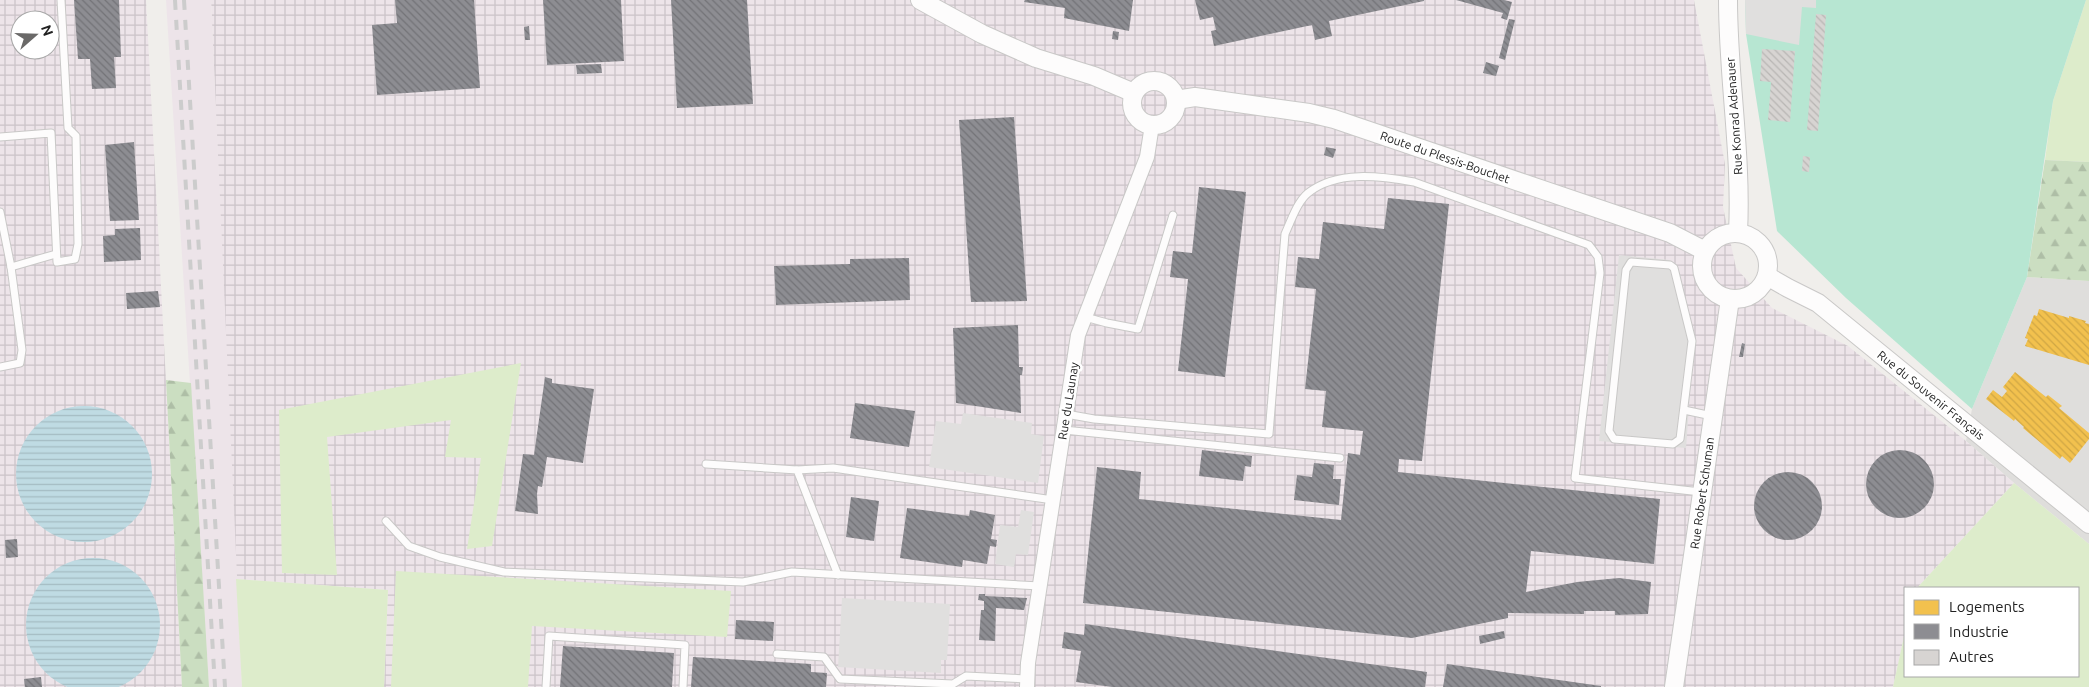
<svg xmlns="http://www.w3.org/2000/svg" width="2089" height="687" viewBox="0 0 2089 687" font-family="Ubuntu,sans-serif">
  <defs>
    <pattern id="industrial-grid" width="8" height="8" patternUnits="userSpaceOnUse" patternTransform="scale(1.25)"><rect width="8" height="8" fill="#ede4e9"/><path d="M0 4h8M4 0v8" fill="none" stroke="#cbc3c8"/></pattern>
    <pattern id="forest-firs" width="22" height="20" patternUnits="userSpaceOnUse" patternTransform="scale(1.25)"><rect width="22" height="20" fill="#cbdec1"/><path d="M5 1l3.5 6h-7zM16 11l3.5 6h-7z" fill="#aebea6"/></pattern>
    <pattern id="water-rules" width="6" height="5" patternUnits="userSpaceOnUse" patternTransform="scale(1.25)"><rect width="6" height="5" fill="#bfdbe3"/><path d="M0 2.5h6" fill="none" stroke="#a4bcc2"/></pattern>
    <pattern id="homes-back-hatch" width="6" height="6" patternUnits="userSpaceOnUse" patternTransform="scale(1.25)"><rect width="6" height="6" fill="#f2c14e"/><path d="M-1 5l2 2M0 0l6 6M5-1l2 2" fill="none" stroke="#cfa644"/></pattern>
    <pattern id="industry-back-hatch" width="6" height="6" patternUnits="userSpaceOnUse" patternTransform="scale(1.25)"><rect width="6" height="6" fill="#8d8d92"/><path d="M-1 5l2 2M0 0l6 6M5-1l2 2" fill="none" stroke="#737377"/></pattern>
    <pattern id="building-back-hatch" width="6" height="6" patternUnits="userSpaceOnUse" patternTransform="scale(1.25)"><rect width="6" height="6" fill="#d7d4d2"/><path d="M-1 5l2 2M0 0l6 6M5-1l2 2" fill="none" stroke="#b8b6b4"/></pattern>
  </defs>
  <rect width="100%" height="100%" fill="#f0eeeb"/>
  <polygon fill="#dfdedc" points="2027,277 2089,281 2089,544 2014,483 1966,441 1972,409"/>
  <g fill="url(#industrial-grid)" fill-rule="evenodd">
    <path d="M0,0H146L182,687H0ZM20,20H50V50H20Z"/>
    <polygon points="211,0 1694,0 1725,164 1723,207 1736,268 1772,308 1848,346 1966,441 2014,483 1917,588 1905,588 1905,632 1893,687 384,687 388,590 236,579"/>
  </g>
  <polygon fill="#ede4e9" points="166,0 211,0 242,687 209,687"/>
  <g fill="#ddeccb">
    <polygon points="2086,0 2089,0 2089,162 2045,160 2053,101"/>
    <polygon points="521,363 492,546 467,549 481,458 445,457 451,420 327,437 337,575 282,573 279,410"/>
    <polygon points="2014,483 2089,544 2089,687 1893,687 1905,632 1905,676 2078,676 2078,588 1917,588"/>
    <polygon points="396,571 731,591 727,637 532,626 528,687 391,687"/>
    <polygon points="236,579 388,590 384,687 242,687"/>
  </g>
  <g fill="url(#forest-firs)">
    <polygon points="2045,160 2089,162 2089,281 2027,277"/>
    <polygon points="166,380 191,383 209,687 182,687"/>
  </g>
  <polygon fill="#b7e6d2" points="1745,0 2086,0 2053,101 2027,277 1972,409 1846,298 1777,231 1746,34"/>
  <g fill="#e0dfde">
    <polygon points="1745,0 1816,0 1816,8 1802,7 1799,45 1746,34"/>
    <polygon points="1619,255 1669,260 1676,264 1679,270 1694,339 1686,448 1599,441"/>
    <polygon points="963,413 1032,423 1031,434 1044,436 1038,483 929,467 936,421 961,424"/>
    <polygon points="1021,510 1034,512 1028,555 1016,554 1014,567 995,564 1000,525 1018,527"/>
    <polygon points="842,598 950,604 947,660 941,660 941,673 838,667"/>
  </g>
  <g fill="url(#water-rules)">
    <circle cx="84" cy="474" r="68"/>
    <circle cx="93" cy="625" r="67"/>
  </g>
  <g fill="url(#homes-back-hatch)">
    <polygon points="2039,309 2069,318 2069,316 2086,321 2085,323 2089,324 2089,365 2025,346 2028,339 2025,338 2034,315 2037,316"/>
    <polygon points="2015,372 2046,397 2048,395 2062,406 2059,408 2089,433 2089,439 2070,463 2062,456 2060,459 2023,428 2024,427 2015,419 2014,421 1986,399 1993,390 2002,397 2007,391 2003,387"/>
  </g>
  <g fill="url(#industry-back-hatch)">
    <polygon points="74,0 119,0 121,57 114,57 116,88 92,89 90,59 78,59"/>
    <polygon points="395,0 474,0 480,88 377,95 372,25 397,23"/>
    <polygon points="543,0 621,0 624,61 547,65"/>
    <polygon points="671,0 747,0 753,104 677,108"/>
    <polygon points="1025,0 1133,0 1129,31 1064,18 1065,8 1024,2"/>
    <polygon points="1195,0 1424,0 1424,1 1329,21 1332,36 1315,40 1312,25 1214,46 1211,31 1216,30 1213,17 1200,20"/>
    <polygon points="1456,0 1504,0 1512,2 1507,20 1501,18 1503,13"/>
    <polygon points="1509,19 1515,20 1505,60 1499,58"/>
    <polygon points="529,26 530,40 525,40 524,27"/>
    <polygon points="1113,31 1119,32 1118,40 1112,39"/>
    <polygon points="1486,62 1499,66 1496,76 1483,73"/>
    <polygon points="601,64 602,73 577,74 576,65"/>
    <polygon points="1014,117 1027,301 971,302 959,120"/>
    <polygon points="134,142 139,220 110,221 105,145"/>
    <polygon points="1326,147 1336,149 1333,158 1324,155"/>
    <polygon points="1199,187 1246,192 1225,377 1178,371 1188,279 1170,277 1173,251 1192,253"/>
    <polygon points="1388,198 1449,204 1422,461 1399,459 1398,472 1660,499 1654,564 1531,551 1526,592 1577,582 1619,578 1651,582 1648,614 1615,615 1615,611 1584,611 1584,614 1508,613 1508,618 1412,638 1083,603 1097,467 1141,472 1139,499 1341,520 1348,453 1360,455 1363,431 1322,427 1326,391 1305,389 1316,289 1295,287 1298,257 1319,259 1323,222 1384,229"/>
    <polygon points="140,228 141,260 104,262 103,236 115,235 115,229"/>
    <polygon points="909,258 910,300 776,305 774,266 850,264 850,259"/>
    <polygon points="158,291 160,307 127,309 126,293"/>
    <polygon points="1018,325 1019,367 1023,367 1022,375 1020,375 1021,413 956,403 953,328"/>
    <polygon points="1742,343 1745,344 1743,357 1739,357"/>
    <polygon points="545,377 552,379 552,383 594,389 583,463 547,457 542,487 538,486 537,494 538,514 515,511 523,454 534,455"/>
    <polygon points="855,403 915,411 909,447 850,438"/>
    <polygon points="1202,450 1252,456 1251,467 1245,466 1243,481 1199,476"/>
    <circle cx="1900" cy="484" r="34"/>
    <polygon points="1314,463 1334,465 1333,479 1341,479 1339,505 1294,500 1297,475 1312,477"/>
    <circle cx="1788" cy="506" r="34"/>
    <polygon points="851,497 879,501 874,541 846,537"/>
    <polygon points="907,508 969,516 970,510 995,515 991,539 997,540 996,547 990,546 987,564 963,560 962,567 900,558"/>
    <polygon points="17,539 18,557 6,558 5,540"/>
    <polygon points="979,594 985,594 985,596 1027,598 1024,610 996,608 995,641 979,640 981,610 984,610 984,601 978,600"/>
    <polygon points="736,620 774,622 773,641 735,639"/>
    <polygon points="1085,624 1427,672 1425,687 1112,687 1076,682 1081,651 1062,648 1064,632 1084,635"/>
    <polygon points="1504,631 1505,638 1480,644 1479,636"/>
    <polygon points="563,646 674,653 672,687 560,687"/>
    <polygon points="693,657 811,664 811,672 827,673 826,687 691,687"/>
    <polygon points="1447,664 1601,686 1601,687 1443,687"/>
    <polygon points="41,677 42,687 25,687 24,679"/>
  </g>
  <g fill="url(#building-back-hatch)">
    <polygon points="1816,14 1826,15 1818,131 1807,130"/>
    <polygon points="1762,49 1795,51 1790,122 1768,120 1771,82 1760,81"/>
    <polygon points="1803,156 1810,157 1809,172 1802,171"/>
  </g>
  <g fill="none" stroke-linecap="round" stroke-linejoin="round">
    <defs>
      <g id="service">
        <polyline points="0,137 51,133 57,262 75,259 78,244 76,136 68,128 61,0"/>
        <polyline points="0,212 11,267 56,254"/>
        <polygon points="1631,262 1670,265 1674,268 1692,341 1680,439 1673,444 1614,439 1609,431 1626,270"/>
        <polyline points="1085,317 1107,323 1138,329 1173,215"/>
        <polyline points="0,367 20,363 22,350 11,267"/>
        <polyline points="1684,410 1712,416"/>
        <path d="M1066,414L1094,419L1269,434L1285,234C1291,221 1297,202 1308,193C1337,170 1380,176 1414,182L1589,245L1598,257L1600,273L1575,478L1701,492"/>
        <polyline points="1064,430 1340,458"/>
        <polyline points="706,464 797,470 838,575"/>
        <polyline points="797,470 833,468 1053,500"/>
        <polyline points="386,521 409,546 440,557 504,572 743,582 792,572 1040,586"/>
        <polyline points="777,654 824,657 840,679 953,684 966,676 1027,679"/>
        <polyline points="546,687 549,636 685,645 683,687"/>
      </g>
      <polyline id="minor" points="1027,687 1028,663 1078,335 1147,157 1152,125"/>
      <g id="tertiary">
        <polyline points="920,0 982,34 1036,58 1094,76 1134,93"/>
        <path d="M1728,0C1728,78 1742,155 1738,233"/>
        <circle cx="1154" cy="103" r="22"/>
        <polyline points="1176,100 1195,97 1309,113 1334,119 1670,233 1705,251"/>
        <circle cx="1735" cy="266" r="33"/>
        <polyline points="1767,276 1788,288 1818,303 2089,524"/>
        <polyline points="1674,687 1730,299"/>
      </g>
    </defs>
    <use href="#service" stroke="#c9c8c7" stroke-width="9"/>
    <use href="#minor" stroke="#c9c8c7" stroke-width="16"/>
    <use href="#tertiary" stroke="#c9c8c7" stroke-width="20"/>
    <use href="#service" stroke="#fdfcfc" stroke-width="7"/>
    <use href="#minor" stroke="#fdfcfc" stroke-width="14"/>
    <use href="#tertiary" stroke="#fdfcfc" stroke-width="18"/>
    <g stroke="#ccc" stroke-width="4" stroke-dasharray="10 10" stroke-linecap="butt">
      <polyline points="175,0 215,687"/>
      <polyline points="184,0 225,687"/>
    </g>
  </g>
  <g text-anchor="middle" dominant-baseline="central" stroke-width="5" stroke-linejoin="round" paint-order="stroke">
    <g font-size="12" fill="#222" stroke="#fff">
      <text transform="translate(1734 116) rotate(-94)">Rue Konrad Adenauer</text>
      <text transform="translate(1445 157) rotate(19)">Route du Plessis-Bouchet</text>
      <text transform="translate(1931 395) rotate(39)">Rue du Souvenir Français</text>
      <text transform="translate(1068 401) rotate(-81)">Rue du Launay</text>
      <text transform="translate(1702 493) rotate(-82)">Rue Robert Schuman</text>
    </g>
  </g>
  <rect x="1904" y="587" width="175" height="90" fill="#ffffff" stroke="#a7a7a7"/>
  <rect x="1914" y="600" width="25" height="15" fill="#f2c14e" stroke="#a7a7a7"/>
  <text x="1949" y="612" font-size="15" fill="#222222">Logements</text>
  <rect x="1914" y="624" width="25" height="15" fill="#8d8d92" stroke="#a7a7a7"/>
  <text x="1949" y="637" font-size="15" fill="#222222">Industrie</text>
  <rect x="1914" y="650" width="25" height="15" fill="#d7d4d2" stroke="#a7a7a7"/>
  <text x="1949" y="662" font-size="15" fill="#222222">Autres</text>
  <g transform="translate(35 35) rotate(70)"><circle r="24" fill="#ffffff" stroke="#a7a7a7"/>
  <path d="M0-4L9 19L0 12L-9 19Z" fill="#6a6968"/>
  <text y="-8" font-size="14" font-weight="bold" text-anchor="middle" fill="#222222">N</text>
  </g>
</svg>
